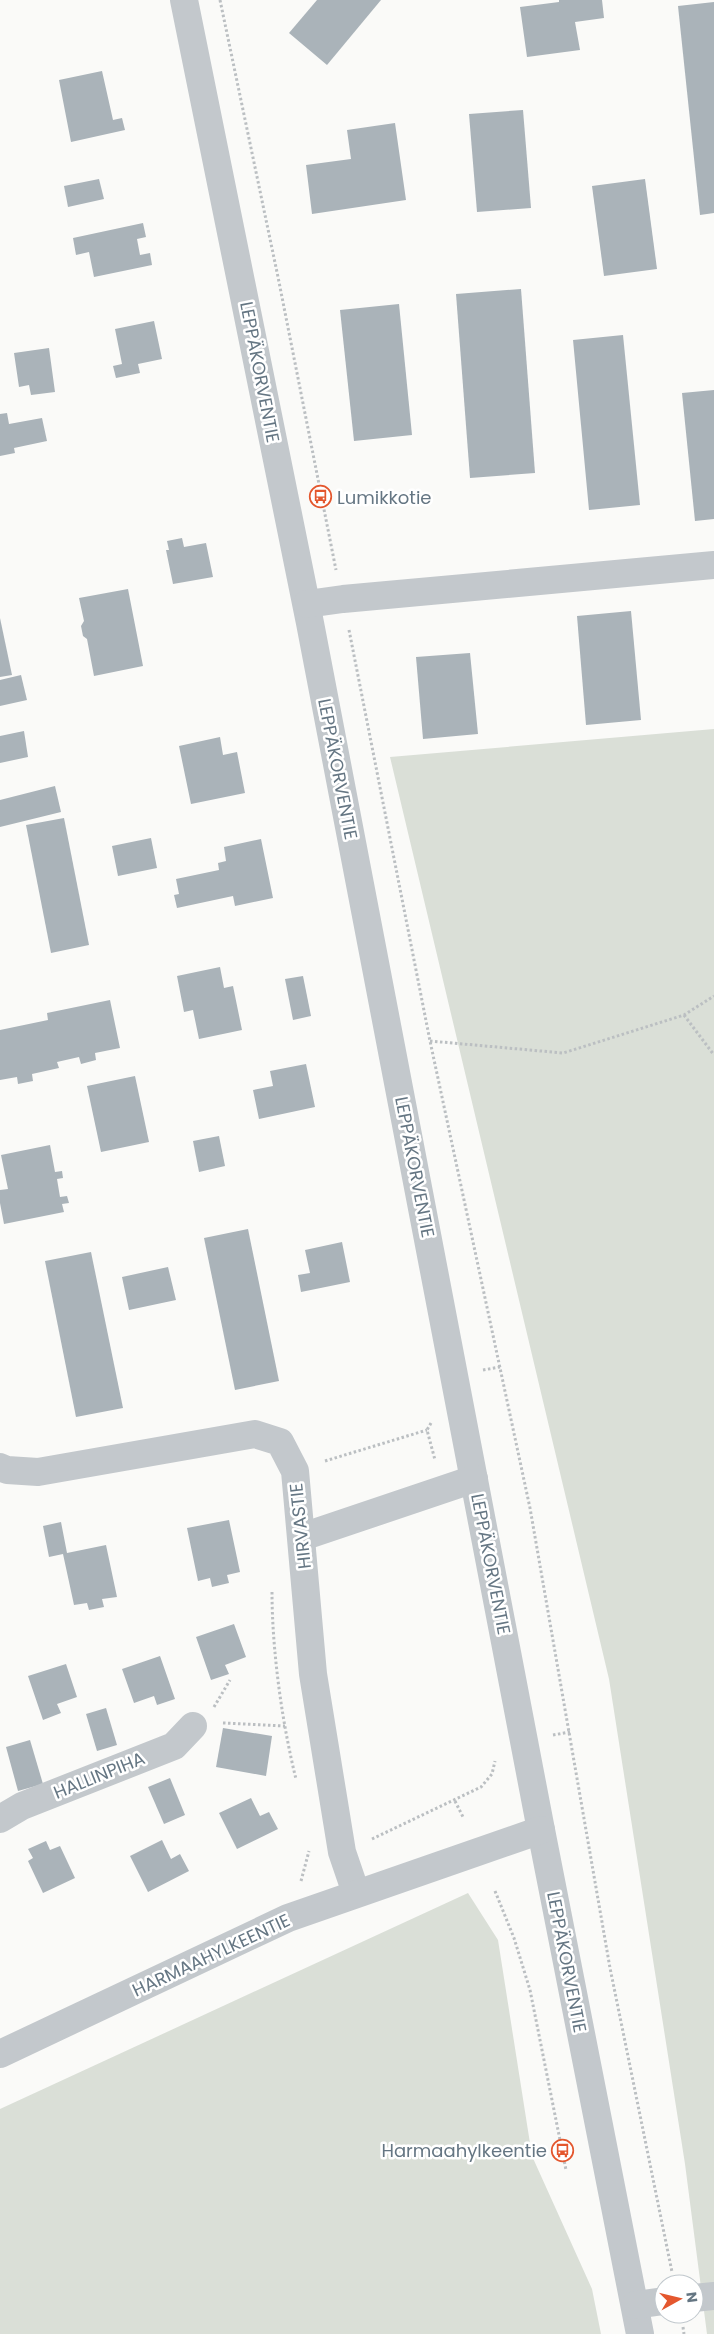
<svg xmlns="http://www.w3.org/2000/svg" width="714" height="2334" viewBox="0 0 714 2334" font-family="Poppins,sans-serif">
  <rect width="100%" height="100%" fill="#fafaf8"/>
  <g fill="#dadfd7">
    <polygon points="714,729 714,2334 707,2334 685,2164 609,1679 390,757"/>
    <polygon points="468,1893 498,1940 532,2156 592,2289 601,2334 0,2334 0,2109"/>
  </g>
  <g fill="#aab3b9">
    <polygon points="317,0 381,0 327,65 289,33"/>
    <polygon points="559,0 602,0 604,18 575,22 580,50 527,57 520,7 559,2"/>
    <polygon points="714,2 714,213 700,215 678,6"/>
    <polygon points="102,71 113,120 122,118 125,130 71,142 59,80"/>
    <polygon points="523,110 531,208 477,212 469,114"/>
    <polygon points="395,123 406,200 312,214 306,165 351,159 347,130"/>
    <polygon points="99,179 104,199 68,207 64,186"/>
    <polygon points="645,179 657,269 604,276 592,186"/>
    <polygon points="143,223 146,237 137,239 140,255 150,253 152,265 94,277 89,252 76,255 73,238"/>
    <polygon points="521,289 535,473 470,478 456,294"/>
    <polygon points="399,304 412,435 354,441 340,310"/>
    <polygon points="154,321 162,359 138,364 140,373 116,378 113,366 122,364 115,329"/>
    <polygon points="623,335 640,505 589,510 573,340"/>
    <polygon points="49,348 55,392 31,395 29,385 19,387 14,353"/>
    <polygon points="714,390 714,519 695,521 682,393"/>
    <polygon points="7,413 9,424 42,418 47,441 14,448 15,453 0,456 0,414"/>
    <polygon points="182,538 184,547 206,543 213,577 173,584 166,550 169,550 167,541"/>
    <polygon points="128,589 143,666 94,676 87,639 83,636 81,626 84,621 79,598"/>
    <polygon points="631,611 641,720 586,725 577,616"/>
    <polygon points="0,618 12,675 0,677"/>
    <polygon points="470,653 478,734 423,739 416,657"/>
    <polygon points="21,675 27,700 0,706 0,680"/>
    <polygon points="24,731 28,757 0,763 0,736"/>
    <polygon points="220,737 223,755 237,752 245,793 191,804 179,746"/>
    <polygon points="55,786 61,812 0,827 0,800"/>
    <polygon points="64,818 89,945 51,953 26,825"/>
    <polygon points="151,838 157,868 118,876 112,846"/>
    <polygon points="261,839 273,898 235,906 233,896 177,908 174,895 179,894 176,879 219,870 218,863 226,861 224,847"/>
    <polygon points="220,967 224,988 233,986 242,1030 199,1039 193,1010 184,1012 177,976"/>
    <polygon points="303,976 311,1016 293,1020 285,979"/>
    <polygon points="110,1000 120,1048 95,1053 96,1060 81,1064 79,1057 57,1062 59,1068 32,1074 33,1081 18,1084 17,1077 0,1080 0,1030 48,1020 47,1013"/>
    <polygon points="306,1064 315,1107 259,1119 253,1090 273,1086 270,1071"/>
    <polygon points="135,1076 149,1142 101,1152 87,1086"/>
    <polygon points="219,1136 225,1166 199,1172 193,1141"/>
    <polygon points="50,1145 55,1172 62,1171 63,1178 57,1179 60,1197 67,1196 69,1203 62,1204 64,1212 4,1224 0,1203 0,1190 8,1189 1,1155"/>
    <polygon points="248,1229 279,1381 235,1390 204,1238"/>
    <polygon points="342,1242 350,1282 301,1292 298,1275 310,1273 305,1250"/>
    <polygon points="91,1252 123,1408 76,1417 45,1261"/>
    <polygon points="168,1267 176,1300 129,1310 122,1277"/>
    <polygon points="229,1520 240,1572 227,1575 229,1583 212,1587 210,1578 198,1581 187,1528"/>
    <polygon points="61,1522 67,1553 106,1545 117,1597 102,1599 104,1607 89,1610 87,1603 74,1605 63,1554 49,1557 43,1526"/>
    <polygon points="234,1624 246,1657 225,1665 229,1674 211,1680 196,1637"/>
    <polygon points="160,1656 175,1699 157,1705 154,1696 134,1703 122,1669"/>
    <polygon points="66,1664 77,1697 57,1704 61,1713 43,1720 28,1676"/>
    <polygon points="106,1708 117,1745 97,1751 86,1714"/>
    <polygon points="223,1728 272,1736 266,1776 216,1767"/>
    <polygon points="30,1740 43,1784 18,1791 6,1747"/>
    <polygon points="170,1778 185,1815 164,1824 148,1787"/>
    <polygon points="251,1798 260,1816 269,1812 278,1829 237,1849 219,1813"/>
    <polygon points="162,1840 171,1859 180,1854 189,1871 148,1892 130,1856"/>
    <polygon points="46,1841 50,1850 60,1846 75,1878 43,1893 28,1861 33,1858 28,1849"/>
  </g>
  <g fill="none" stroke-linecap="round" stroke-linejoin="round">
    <g stroke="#bbbfc2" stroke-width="3" stroke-dasharray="2.5 2.5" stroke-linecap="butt">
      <polyline points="220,0 278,277 336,570"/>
      <polyline points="349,630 430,1041 530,1508 610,1968 672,2272"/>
      <polyline points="684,1015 714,1055"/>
      <polyline points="430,1041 563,1053 684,1015 714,996"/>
      <polyline points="483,1370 500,1367"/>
      <polyline points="431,1423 427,1430 435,1460"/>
      <polyline points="325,1461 427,1430"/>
      <path d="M272,1592C272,1650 282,1723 296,1779"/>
      <polyline points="214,1707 230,1680"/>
      <polyline points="223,1723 285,1726"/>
      <polyline points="553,1735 570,1732"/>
      <polyline points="455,1801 463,1817"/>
      <polyline points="372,1839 481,1787 492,1774 495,1761"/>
      <polyline points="301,1881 309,1851"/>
      <polyline points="495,1891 514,1938 530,1990 566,2170"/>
      <polyline points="683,2327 684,2334"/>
    </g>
    <g stroke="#c3c8cc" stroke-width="28">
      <polyline points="184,0 310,623 541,1830 640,2334"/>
      <polyline points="307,604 343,599 714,565"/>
      <polyline points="0,1467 7,1470 38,1472 255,1434 280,1442 295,1471 313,1674 342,1852 356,1893"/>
      <polyline points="302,1537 474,1479"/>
      <polyline points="0,1819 22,1806 174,1746 193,1726"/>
      <polyline points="0,2054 288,1918 541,1830"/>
      <polyline points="694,2298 714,2296"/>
      <polyline points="635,2305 664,2301"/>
    </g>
  </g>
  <defs>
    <symbol id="bus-ring" viewBox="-11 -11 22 22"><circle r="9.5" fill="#fff" stroke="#e4572e" stroke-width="1.5"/><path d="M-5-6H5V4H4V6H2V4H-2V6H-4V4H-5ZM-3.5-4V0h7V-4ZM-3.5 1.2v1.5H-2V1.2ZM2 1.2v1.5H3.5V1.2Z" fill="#e4572e"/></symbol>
  </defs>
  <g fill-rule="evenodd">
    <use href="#bus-ring" x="308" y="484" width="25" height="25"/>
    <use href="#bus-ring" x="550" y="2138" width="25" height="25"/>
  </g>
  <g text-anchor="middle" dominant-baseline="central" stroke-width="5" stroke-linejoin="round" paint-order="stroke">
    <g font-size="18" fill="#657683" stroke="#fff">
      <text transform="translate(260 372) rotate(79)">LEPPÄKORVENTIE</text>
      <text transform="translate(338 769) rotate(79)">LEPPÄKORVENTIE</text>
      <text transform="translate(415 1167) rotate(79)">LEPPÄKORVENTIE</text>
      <text transform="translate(300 1526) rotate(-96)">HIRVASTIE</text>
      <text transform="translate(491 1564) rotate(79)">LEPPÄKORVENTIE</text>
      <text transform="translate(99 1775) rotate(-22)">HALLINPIHA</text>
      <text transform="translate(211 1955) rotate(-25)">HARMAAHYLKEENTIE</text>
      <text transform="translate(567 1962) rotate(79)">LEPPÄKORVENTIE</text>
    </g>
    <g font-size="18" fill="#657683" stroke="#fff" text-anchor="start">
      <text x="337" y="497">Lumikkotie</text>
      <text x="547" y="2150" text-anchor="end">Harmaahylkeentie</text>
    </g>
  </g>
  <g transform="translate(679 2299) rotate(82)"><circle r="24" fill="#ffffff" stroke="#c1c8cd"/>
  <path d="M0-4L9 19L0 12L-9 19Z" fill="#e4572e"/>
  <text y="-8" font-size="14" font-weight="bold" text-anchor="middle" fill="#657683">N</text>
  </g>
</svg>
